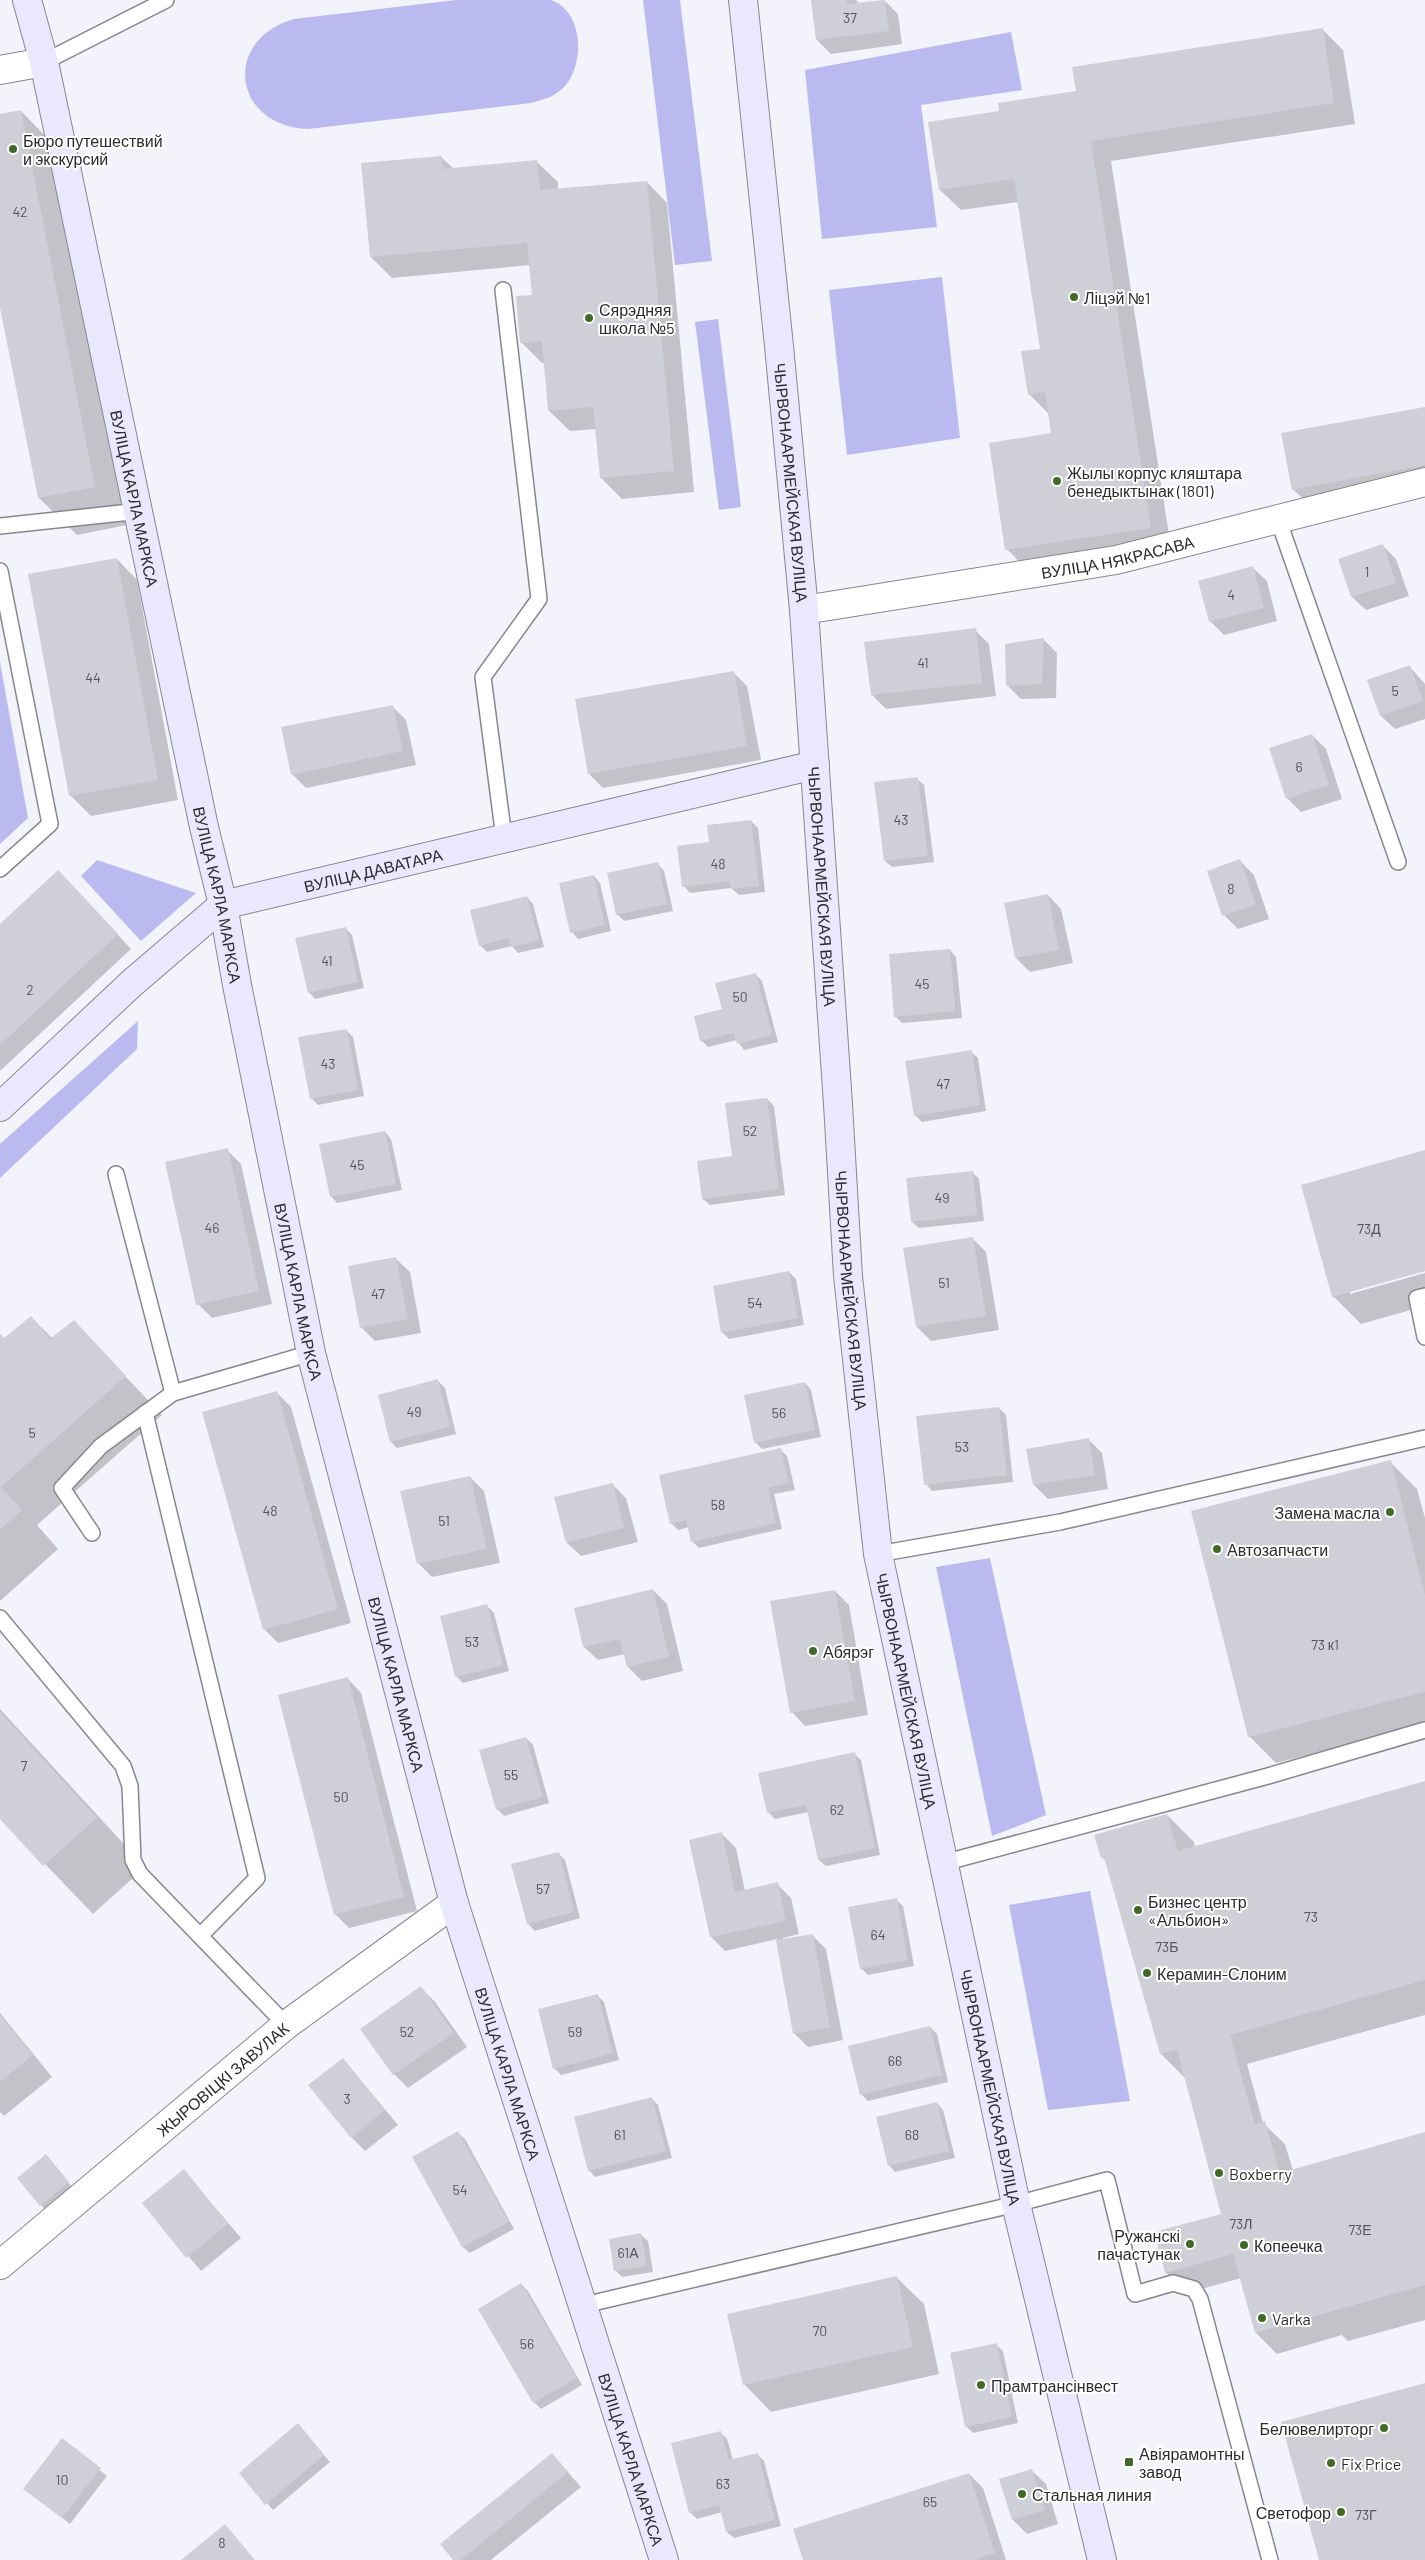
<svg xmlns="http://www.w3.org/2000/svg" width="1425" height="2560" viewBox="0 0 1425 2560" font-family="Barlow,sans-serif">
  <rect width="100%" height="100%" fill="#f3f3fb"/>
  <g fill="#bbbaf0">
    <path d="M456,0C480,0 504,0 528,0C535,0 545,0 551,0C585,12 585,68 562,89C553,97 542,100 531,103L308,129C232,126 222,39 294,19Z"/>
    <polygon points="643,0 680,0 712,261 675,265"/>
    <polygon points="1011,32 1022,90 921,105 937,227 822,239 805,70"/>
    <polygon points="942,277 960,438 847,455 829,290"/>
    <polygon points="718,319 741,507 719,510 695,322"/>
    <polygon points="0,662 28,818 0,844"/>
    <polygon points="97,860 196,893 141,941 81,876"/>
    <polygon points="138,1021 137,1049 0,1178 0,1144"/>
    <polygon points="990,1558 1046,1815 992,1836 936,1567"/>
    <polygon points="1090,1891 1130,2101 1048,2110 1009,1905"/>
  </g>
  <g fill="#0003">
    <polygon points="812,0 856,0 859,3 885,1 898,14 902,44 831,54 817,40"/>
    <polygon points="1322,29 1343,50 1355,124 1111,161 1171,548 1027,570 1007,549 1053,434 1050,415 1029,394 1041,350 1018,202 961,210 940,190 1001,112"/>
    <polygon points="21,111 58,149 132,524 77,535 39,498 0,301 0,116"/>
    <polygon points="441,157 454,169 537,162 558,182 558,190 647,182 667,203 694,492 622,499 601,478 596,429 570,431 549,411 545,363 542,363 521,342 533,296 530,265 392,278 371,257"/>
    <polygon points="1425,408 1425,490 1314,510 1293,489"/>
    <polygon points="1382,545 1396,559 1409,596 1366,610 1352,597"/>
    <polygon points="117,559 137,580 178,800 91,816 70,795"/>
    <polygon points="1253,568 1267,581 1277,621 1224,635 1210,621"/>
    <polygon points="975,630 989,644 996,696 886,709 872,695"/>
    <polygon points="1043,639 1057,653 1056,698 1021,699 1007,685"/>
    <polygon points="1409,666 1425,684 1425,719 1395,729 1381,716"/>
    <polygon points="733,672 747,686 761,760 603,788 589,774"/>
    <polygon points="392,706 406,720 416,765 306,788 292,774"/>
    <polygon points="1312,735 1326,749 1342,799 1301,812 1287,798"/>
    <polygon points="917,779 924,785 934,862 892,867 885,861"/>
    <polygon points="751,821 758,828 765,892 739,895 731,888 690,893 684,886 710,843"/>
    <polygon points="1240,861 1254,875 1269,919 1238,929 1224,915"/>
    <polygon points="658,864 664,871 673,911 624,921 617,914"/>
    <polygon points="594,876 600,883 611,931 578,939 572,932"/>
    <polygon points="72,885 131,949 0,1071 0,925"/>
    <polygon points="1048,895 1061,909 1073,963 1030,972 1016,958 1005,904"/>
    <polygon points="527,897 533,904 544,947 518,953 512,946 487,952 480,945"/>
    <polygon points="345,928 352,935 364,988 315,999 309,992"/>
    <polygon points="950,950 956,957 962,1018 902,1023 895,1016"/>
    <polygon points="756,975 762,981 778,1042 744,1050 737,1040 708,1047 701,1040 723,1010"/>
    <polygon points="346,1030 353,1037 364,1096 318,1105 311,1098"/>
    <polygon points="971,1052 978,1058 986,1111 922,1122 915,1115"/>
    <polygon points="767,1099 774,1106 785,1195 710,1205 703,1199 733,1157"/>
    <polygon points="385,1132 391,1139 402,1190 337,1203 331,1196"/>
    <polygon points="227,1150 241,1164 272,1304 212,1318 198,1304"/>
    <polygon points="1425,1151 1425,1270 1350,1291 1350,1294 1425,1273 1425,1306 1361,1324 1334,1297 1302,1185"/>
    <polygon points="972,1172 979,1179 984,1221 919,1228 912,1222"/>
    <polygon points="972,1238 986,1252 999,1330 931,1341 917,1327"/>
    <polygon points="396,1259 410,1272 421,1333 375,1341 361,1327"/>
    <polygon points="789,1272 796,1279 804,1325 729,1339 722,1332"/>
    <polygon points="31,1317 53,1339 74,1322 162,1415 37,1525 58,1549 0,1601 0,1334 5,1339"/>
    <polygon points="438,1381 445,1388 456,1434 397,1448 391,1442"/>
    <polygon points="805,1383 811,1390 821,1437 762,1449 755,1442"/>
    <polygon points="277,1393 291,1407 351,1623 278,1643 264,1629"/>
    <polygon points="999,1408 1006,1415 1013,1482 932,1491 926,1484"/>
    <polygon points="1088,1439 1102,1453 1108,1489 1048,1499 1034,1485"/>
    <polygon points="780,1449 787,1456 795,1490 774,1494 782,1529 699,1548 692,1541 689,1527 678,1530 671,1523"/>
    <polygon points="1390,1462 1417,1489 1425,1518 1425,1726 1276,1763 1249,1736"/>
    <polygon points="470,1477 484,1491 500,1563 432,1577 418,1563"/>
    <polygon points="612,1484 626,1498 638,1542 581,1556 567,1543"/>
    <polygon points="653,1590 667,1604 683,1671 642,1681 628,1667 625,1654 598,1660 584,1647"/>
    <polygon points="835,1591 849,1605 868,1715 805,1726 792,1712"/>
    <polygon points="487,1606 494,1613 509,1671 463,1683 456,1676"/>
    <polygon points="348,1679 361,1693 417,1911 349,1928 335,1914"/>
    <polygon points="0,1709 145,1867 93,1914 0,1817"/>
    <polygon points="526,1738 533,1745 549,1803 504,1816 497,1809"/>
    <polygon points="854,1754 861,1760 880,1855 826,1866 819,1860 809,1812 775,1819 768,1812"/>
    <polygon points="1425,1782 1425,2015 1247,2064 1263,2123 1285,2144 1293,2171 1425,2133 1425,2320 1348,2341 1342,2335 1277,2354 1256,2333 1241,2278 1187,2293 1166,2273 1155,2233 1223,2214 1186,2079 1161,2054 1106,1861 1102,1857 1167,1815 1194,1842 1195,1847"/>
    <polygon points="722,1834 736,1848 745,1891 777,1884 791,1898 799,1934 783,1938 784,1940 812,1935 826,1949 843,2040 808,2047 794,2033 777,1939 725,1951 711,1937"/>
    <polygon points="558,1853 565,1860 580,1918 535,1931 528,1924 512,1865"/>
    <polygon points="896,1900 903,1906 914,1966 868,1975 861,1968"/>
    <polygon points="421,1988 435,2002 467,2047 408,2088 394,2074 362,2029"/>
    <polygon points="597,1995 604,2002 619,2060 561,2075 554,2068"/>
    <polygon points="0,2013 52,2077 4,2116 0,2112"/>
    <polygon points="930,2027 937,2034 948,2082 868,2101 861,2094"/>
    <polygon points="343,2059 398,2125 365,2151 351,2137"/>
    <polygon points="651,2098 658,2105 672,2158 595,2177 589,2170"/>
    <polygon points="937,2103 943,2110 955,2158 895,2172 889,2165"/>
    <polygon points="458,2133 465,2139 514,2229 470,2253 463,2247 414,2157"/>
    <polygon points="52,2163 74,2189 47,2212 41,2205"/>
    <polygon points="184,2171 241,2238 201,2271 144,2203"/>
    <polygon points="641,2235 648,2241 653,2272 622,2277 615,2270"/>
    <polygon points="896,2277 924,2304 939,2374 771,2412 744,2384"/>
    <polygon points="521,2284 528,2291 582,2385 541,2409 534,2402"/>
    <polygon points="996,2345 1003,2351 1018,2423 973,2433 966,2426"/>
    <polygon points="304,2431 330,2462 273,2510 241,2473"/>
    <polygon points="720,2432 727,2439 733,2460 757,2454 764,2461 781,2526 734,2538 727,2532 722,2512 697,2519 690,2512"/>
    <polygon points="62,2440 107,2476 70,2524 25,2489"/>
    <polygon points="552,2454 581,2487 491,2560 455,2560"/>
    <polygon points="1032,2471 1046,2484 1058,2524 1027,2534 1013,2520 1001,2479"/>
    <polygon points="969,2474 983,2488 1006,2560 805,2560"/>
  </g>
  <g fill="#cecfd7">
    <polygon points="811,0 847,0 847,4 885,0 889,31 816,40"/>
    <polygon points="1323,28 1334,103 1091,141 1151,528 1005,550 989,443 1051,433 1045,392 1028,395 1021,351 1040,349 1014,179 939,190 928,122 999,111 998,103 1076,91 1072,67"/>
    <polygon points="21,110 95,487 38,498 0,308 0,114"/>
    <polygon points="442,156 443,169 537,160 540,190 647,181 674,471 600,478 593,407 548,411 542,341 520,343 516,296 532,295 527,243 370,257 361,163"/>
    <polygon points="1425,407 1425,465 1292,490 1281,433"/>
    <polygon points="1383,544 1396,583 1351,597 1338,559"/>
    <polygon points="117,558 158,780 69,796 28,574"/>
    <polygon points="1253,566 1264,608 1209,622 1198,581"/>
    <polygon points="976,628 982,683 871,695 864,642"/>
    <polygon points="1044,638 1042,684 1006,686 1005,644"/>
    <polygon points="1410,665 1423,701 1380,716 1367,680"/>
    <polygon points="734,671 747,746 588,774 575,699"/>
    <polygon points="393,705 403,751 291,775 281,727"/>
    <polygon points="1312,734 1329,785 1286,799 1269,748"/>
    <polygon points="918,777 928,856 884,861 874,782"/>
    <polygon points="751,820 759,886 731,889 729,881 682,887 677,846 709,842 707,825"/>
    <polygon points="1240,859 1256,905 1222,916 1207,871"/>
    <polygon points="658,862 667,904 616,915 607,873"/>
    <polygon points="58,870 118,934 0,1045 0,924"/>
    <polygon points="594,875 605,925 570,933 559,883"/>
    <polygon points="1048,894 1059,950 1015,958 1004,903"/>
    <polygon points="527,896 539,940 511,947 508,938 479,946 470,910"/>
    <polygon points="346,927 358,982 308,993 295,938"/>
    <polygon points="950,949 955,1011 894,1017 889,954"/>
    <polygon points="756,973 772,1035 737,1044 734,1033 700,1041 694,1016 722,1009 715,983"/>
    <polygon points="347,1029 358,1090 310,1099 298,1037"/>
    <polygon points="972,1050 980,1105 914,1116 905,1061"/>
    <polygon points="767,1098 779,1189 702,1199 697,1161 732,1156 725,1103"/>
    <polygon points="385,1131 396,1184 330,1197 319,1144"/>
    <polygon points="228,1148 259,1291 196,1305 165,1162"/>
    <polygon points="1425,1150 1425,1271 1332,1297 1301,1185"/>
    <polygon points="973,1171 977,1215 911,1222 906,1178"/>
    <polygon points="973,1237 986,1316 916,1327 903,1248"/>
    <polygon points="396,1257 408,1319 360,1328 348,1266"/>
    <polygon points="789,1271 798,1318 721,1333 713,1286"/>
    <polygon points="31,1316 50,1339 74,1320 126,1376 1,1487 22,1510 0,1530 0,1334 4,1338"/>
    <polygon points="438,1379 450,1427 390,1442 378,1395"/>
    <polygon points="805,1382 815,1430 754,1443 744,1395"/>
    <polygon points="277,1391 338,1609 263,1630 202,1412"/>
    <polygon points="999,1407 1007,1475 924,1485 916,1416"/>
    <polygon points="1089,1438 1095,1475 1033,1485 1026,1449"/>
    <polygon points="781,1448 789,1483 768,1488 776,1523 691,1542 686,1520 670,1524 659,1475"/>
    <polygon points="1391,1460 1425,1595 1425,1692 1248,1737 1191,1511"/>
    <polygon points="470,1476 487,1549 417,1564 400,1491"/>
    <polygon points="613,1483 624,1528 566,1543 554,1497"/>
    <polygon points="653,1589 669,1657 627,1667 620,1639 583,1647 574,1608"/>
    <polygon points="835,1590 855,1701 790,1713 770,1601"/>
    <polygon points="487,1604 503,1665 455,1677 440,1616"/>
    <polygon points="348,1677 404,1897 334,1915 278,1695"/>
    <polygon points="0,1712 97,1818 43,1866 0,1819"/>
    <polygon points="526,1737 543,1797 496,1810 479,1750"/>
    <polygon points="855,1752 875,1848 818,1860 806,1805 767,1813 758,1773"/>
    <polygon points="1425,1781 1425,1980 1230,2035 1255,2125 1265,2121 1280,2173 1425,2132 1425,2285 1255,2333 1233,2254 1165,2273 1154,2232 1221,2214 1177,2050 1160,2054 1104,1857 1101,1858 1094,1835 1167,1814 1178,1851"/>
    <polygon points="722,1832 735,1892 778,1882 786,1921 710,1937 689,1840"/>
    <polygon points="559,1852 574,1912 527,1924 511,1864"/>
    <polygon points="897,1898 908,1960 860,1969 848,1907"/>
    <polygon points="813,1934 830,2027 793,2034 776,1940"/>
    <polygon points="421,1986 454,2033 393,2075 360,2029"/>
    <polygon points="598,1994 613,2053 553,2069 538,2009"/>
    <polygon points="0,2015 33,2055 0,2082"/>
    <polygon points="930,2026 942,2075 860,2095 848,2046"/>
    <polygon points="343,2058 385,2110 351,2138 308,2085"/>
    <polygon points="652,2097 666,2151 588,2171 574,2117"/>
    <polygon points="937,2102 949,2151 888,2166 876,2117"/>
    <polygon points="458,2131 509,2222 462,2247 412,2157"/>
    <polygon points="46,2154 69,2182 40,2206 17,2178"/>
    <polygon points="184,2169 228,2224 186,2258 142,2203"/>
    <polygon points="641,2233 647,2266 614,2271 609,2239"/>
    <polygon points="897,2276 913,2347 743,2385 727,2314"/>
    <polygon points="521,2283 577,2378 533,2403 478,2309"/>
    <polygon points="997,2343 1012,2417 965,2427 950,2353"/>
    <polygon points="1425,2383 1425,2560 1319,2560 1281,2422"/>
    <polygon points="298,2423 324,2455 265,2505 239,2473"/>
    <polygon points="721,2431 729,2460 758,2453 775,2520 726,2532 719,2505 689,2513 671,2443"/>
    <polygon points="62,2438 101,2468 62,2518 23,2489"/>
    <polygon points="552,2453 568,2472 461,2560 453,2560 440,2544"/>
    <polygon points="1032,2469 1045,2510 1012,2520 999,2479"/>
    <polygon points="969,2473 995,2553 974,2560 803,2560 793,2529"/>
    <polygon points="225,2524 255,2560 181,2560"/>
  </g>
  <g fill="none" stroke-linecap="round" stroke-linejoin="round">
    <defs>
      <g id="lane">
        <polyline points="44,62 166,0"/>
        <polyline points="503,290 539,599 483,677 504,838"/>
        <polyline points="1278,519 1398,862"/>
        <polyline points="0,526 140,511"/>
        <polyline points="0,571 50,824 0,869"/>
        <polyline points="116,1174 173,1393"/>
        <polyline points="1425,1296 1417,1298 1425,1337"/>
        <polyline points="145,1413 257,1878 200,1936"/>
        <polyline points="92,1533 62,1488 101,1446 173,1393 311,1353"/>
        <polyline points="878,1554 1060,1522 1425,1438"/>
        <polyline points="0,1618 123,1766 130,1786 133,1860 140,1874 286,2025"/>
        <polyline points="943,1863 1268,1776 1425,1730"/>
        <polyline points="584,2305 1016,2204 1107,2180 1135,2294 1173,2283 1194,2289 1200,2299 1270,2560"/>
      </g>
      <g id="street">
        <polyline points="0,70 44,62"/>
        <path id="s1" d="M804,610L1116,560L1425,482"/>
        <path id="s2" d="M0,2265L286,2025L454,1903"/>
      </g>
      <g id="secondary">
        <path id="s3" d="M27,0L44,62L204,827L223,905L237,985L311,1353L454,1903L664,2560"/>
        <path id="s4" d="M743,0L779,346L804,610L838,1104L848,1276L878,1554L1016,2204L1102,2560"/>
        <path id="s5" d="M0,1107L132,983L223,905L815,765"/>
      </g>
    </defs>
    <use href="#lane" stroke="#87878f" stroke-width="18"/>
    <use href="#street" stroke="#87878f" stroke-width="30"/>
    <use href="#secondary" stroke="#87878f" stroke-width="30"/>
    <use href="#lane" stroke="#fff" stroke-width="15"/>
    <use href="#street" stroke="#fff" stroke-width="28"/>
    <use href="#secondary" stroke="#e9e8fd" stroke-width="28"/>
  </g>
  <g fill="#406a26" stroke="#fff" stroke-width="2">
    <circle cx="13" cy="149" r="5"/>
    <circle cx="1074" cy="297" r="5"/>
    <circle cx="589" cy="318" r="5"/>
    <circle cx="1057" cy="481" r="5"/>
    <circle cx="1390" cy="1512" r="5"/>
    <circle cx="1217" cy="1549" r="5"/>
    <circle cx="813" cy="1651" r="5"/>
    <circle cx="1138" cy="1910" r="5"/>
    <circle cx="1147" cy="1973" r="5"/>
    <circle cx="1219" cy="2173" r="5"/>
    <circle cx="1190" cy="2244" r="5"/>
    <circle cx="1244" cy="2245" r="5"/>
    <circle cx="1262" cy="2318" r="5"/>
    <circle cx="981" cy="2385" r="5"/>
    <circle cx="1384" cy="2428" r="5"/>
    <rect x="1124" y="2457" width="10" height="10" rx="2.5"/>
    <circle cx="1331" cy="2463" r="5"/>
    <circle cx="1022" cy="2494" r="5"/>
    <circle cx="1341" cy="2512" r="5"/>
  </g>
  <g text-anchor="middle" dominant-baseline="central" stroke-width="4" stroke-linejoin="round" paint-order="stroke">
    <g font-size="14" fill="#545559">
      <text x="850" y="17">37</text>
      <text x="20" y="211">42</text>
      <text x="1367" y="571">1</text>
      <text x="1231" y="594">4</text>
      <text x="923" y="662">41</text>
      <text x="93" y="677">44</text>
      <text x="1395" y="690">5</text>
      <text x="1299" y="766">6</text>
      <text x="901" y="819">43</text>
      <text x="718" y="863">48</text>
      <text x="1231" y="888">8</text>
      <text x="327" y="960">41</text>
      <text x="922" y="983">45</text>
      <text x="30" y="989">2</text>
      <text x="740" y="996">50</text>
      <text x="328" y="1063">43</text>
      <text x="943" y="1083">47</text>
      <text x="750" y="1130">52</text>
      <text x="357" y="1164">45</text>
      <text x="942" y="1197">49</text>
      <text x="212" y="1227">46</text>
      <text x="1369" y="1228">73Д</text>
      <text x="944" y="1282">51</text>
      <text x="378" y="1293">47</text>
      <text x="755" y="1302">54</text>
      <text x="414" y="1411">49</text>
      <text x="779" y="1412">56</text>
      <text x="32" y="1432">5</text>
      <text x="962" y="1446">53</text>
      <text x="718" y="1504">58</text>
      <text x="270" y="1510">48</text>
      <text x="444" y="1520">51</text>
      <text x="472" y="1641">53</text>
      <text x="1325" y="1644">73 к1</text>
      <text x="24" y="1765">7</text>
      <text x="511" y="1774">55</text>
      <text x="341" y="1796">50</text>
      <text x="837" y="1809">62</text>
      <text x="543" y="1888">57</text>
      <text x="1311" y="1916">73</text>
      <text x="878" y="1934">64</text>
      <text x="1167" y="1946">73Б</text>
      <text x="407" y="2031">52</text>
      <text x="575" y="2031">59</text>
      <text x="895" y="2060">66</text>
      <text x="347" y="2098">3</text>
      <text x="620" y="2134">61</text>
      <text x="912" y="2134">68</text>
      <text x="460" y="2189">54</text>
      <text x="1241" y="2223">73Л</text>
      <text x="1360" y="2229">73Е</text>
      <text x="628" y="2252">61А</text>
      <text x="820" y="2330">70</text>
      <text x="527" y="2343">56</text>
      <text x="62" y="2479">10</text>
      <text x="723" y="2483">63</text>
      <text x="930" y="2501">65</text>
      <text x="1366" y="2514">73Г</text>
      <text x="222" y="2542">8</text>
    </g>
    <g font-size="16" fill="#2c2c2f" stroke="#fff" text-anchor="start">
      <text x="23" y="140">Бюро путешествий<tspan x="23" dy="18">и экскурсий</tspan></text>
      <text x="1084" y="297">Ліцэй №1</text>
      <text x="599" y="309">Сярэдняя<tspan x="599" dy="18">школа №5</tspan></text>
      <text x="1067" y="472">Жылы корпус кляштара<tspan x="1067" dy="18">бенедыктынак (1801)</tspan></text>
      <text x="1380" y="1512" text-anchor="end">Замена масла</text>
      <text x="1227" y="1549">Автозапчасти</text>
      <text x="823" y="1651">Абярэг</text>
      <text x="1148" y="1901">Бизнес центр<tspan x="1148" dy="18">«Альбион»</tspan></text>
      <text x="1157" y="1973">Керамин-Слоним</text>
      <text x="1229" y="2173">Boxberry</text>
      <text x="1180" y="2235" text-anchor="end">Ружанскі<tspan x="1180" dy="18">пачастунак</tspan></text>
      <text x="1254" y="2245">Копеечка</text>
      <text x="1272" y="2318">Varka</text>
      <text x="991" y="2385">Прамтрансінвест</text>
      <text x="1374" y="2428" text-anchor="end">Белювелирторг</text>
      <text x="1139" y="2453">Авіярамонтны<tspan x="1139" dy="18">завод</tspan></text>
      <text x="1341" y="2463">Fix Price</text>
      <text x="1032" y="2494">Стальная линия</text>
      <text x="1331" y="2512" text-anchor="end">Светофор</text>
    </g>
    <g font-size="16" fill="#2c2c2f" stroke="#fff">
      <text stroke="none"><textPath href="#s4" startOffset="485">ЧЫРВОНААРМЕЙСКАЯ ВУЛІЦА</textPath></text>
      <text stroke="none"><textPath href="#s3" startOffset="510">ВУЛІЦА КАРЛА МАРКСА</textPath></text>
      <text stroke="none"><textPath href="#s1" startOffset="318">ВУЛІЦА НЯКРАСАВА</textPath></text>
      <text stroke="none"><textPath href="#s5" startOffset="455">ВУЛІЦА ДАВАТАРА</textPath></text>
      <text stroke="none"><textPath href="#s4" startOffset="890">ЧЫРВОНААРМЕЙСКАЯ ВУЛІЦА</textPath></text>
      <text stroke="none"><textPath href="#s3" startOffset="915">ВУЛІЦА КАРЛА МАРКСА</textPath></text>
      <text stroke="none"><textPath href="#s4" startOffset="1295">ЧЫРВОНААРМЕЙСКАЯ ВУЛІЦА</textPath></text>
      <text stroke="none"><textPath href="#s3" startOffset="1320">ВУЛІЦА КАРЛА МАРКСА</textPath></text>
      <text stroke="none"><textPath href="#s3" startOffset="1725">ВУЛІЦА КАРЛА МАРКСА</textPath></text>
      <text stroke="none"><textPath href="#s4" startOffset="1700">ЧЫРВОНААРМЕЙСКАЯ ВУЛІЦА</textPath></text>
      <text stroke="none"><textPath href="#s3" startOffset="2130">ВУЛІЦА КАРЛА МАРКСА</textPath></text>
      <text stroke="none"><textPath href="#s2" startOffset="290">ЖЫРОВІЦКІ ЗАВУЛАК</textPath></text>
      <text stroke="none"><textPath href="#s4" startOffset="2105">ЧЫРВОНААРМЕЙСКАЯ ВУЛІЦА</textPath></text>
      <text stroke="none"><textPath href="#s3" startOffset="2535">ВУЛІЦА КАРЛА МАРКСА</textPath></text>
    </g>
  </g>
</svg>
